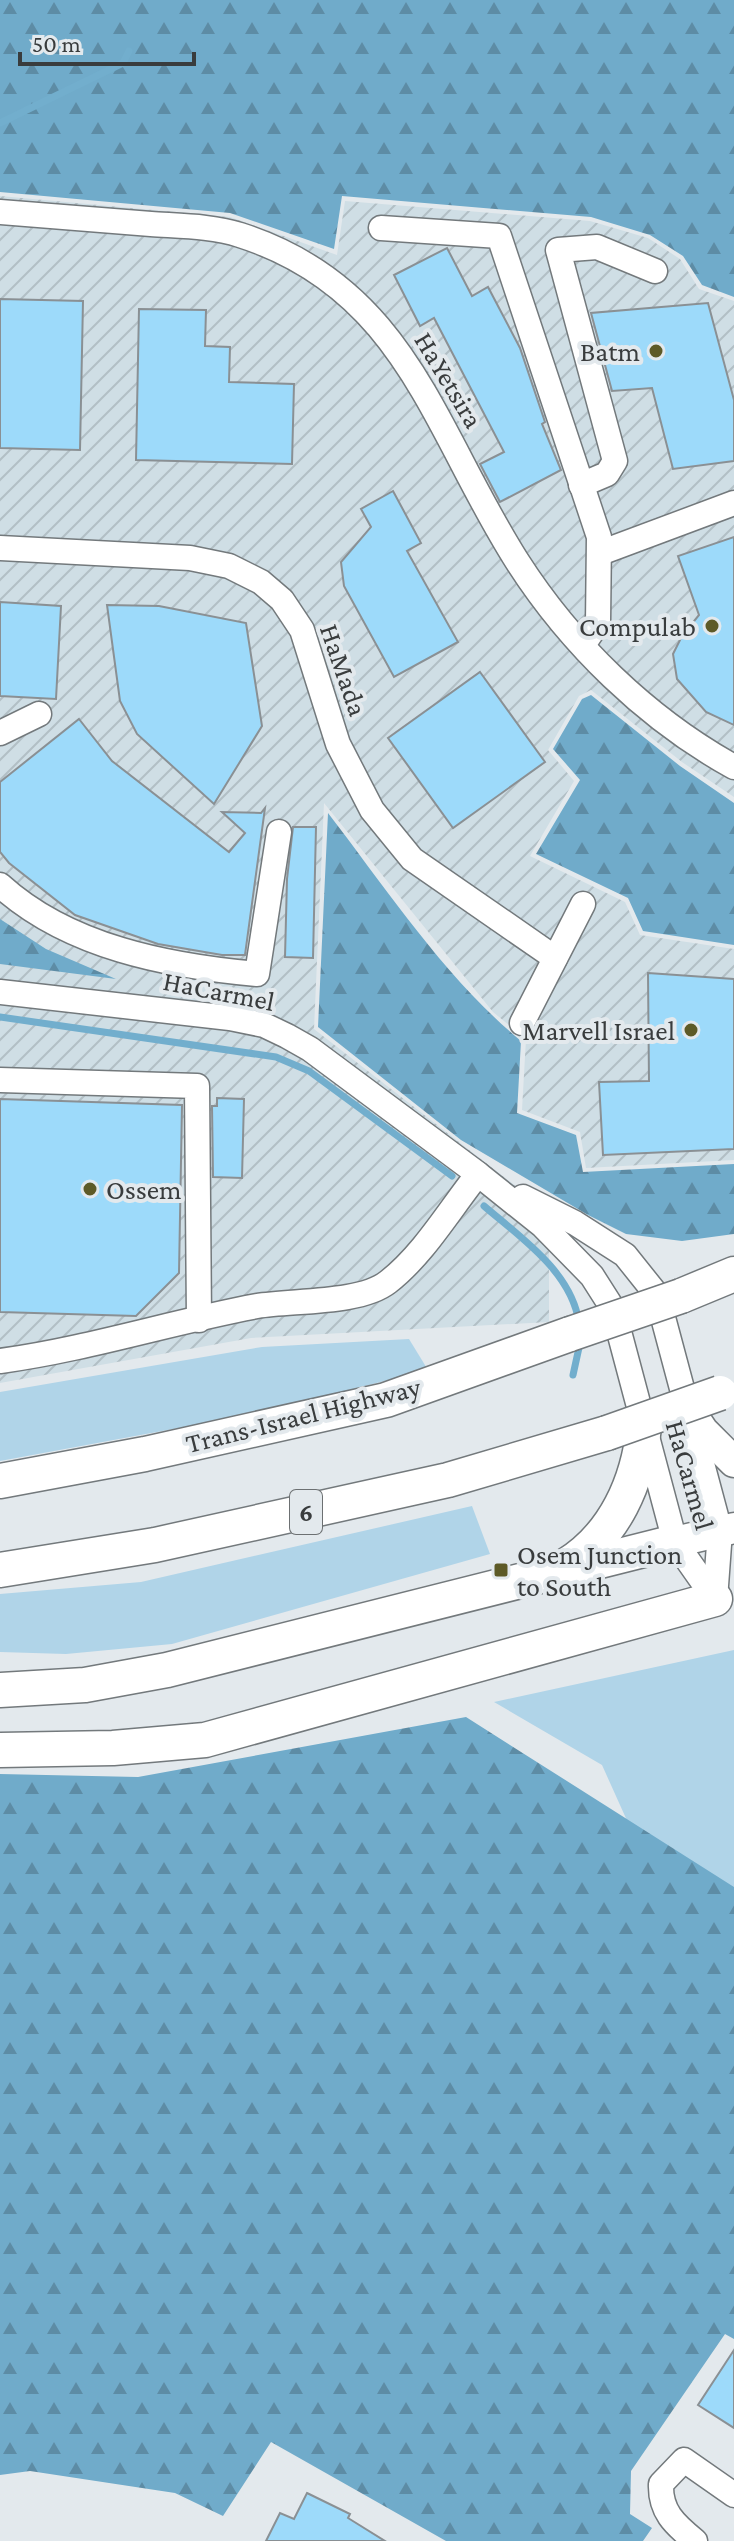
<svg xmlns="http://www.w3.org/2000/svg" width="734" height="2541" viewBox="0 0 734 2541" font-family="'Crimson Pro',serif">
  <defs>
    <pattern id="industrial-furrows" width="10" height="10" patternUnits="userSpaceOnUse" patternTransform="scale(2)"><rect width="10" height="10" fill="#cfdee5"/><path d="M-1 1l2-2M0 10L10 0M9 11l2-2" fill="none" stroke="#b2bfc5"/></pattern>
    <pattern id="forest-firs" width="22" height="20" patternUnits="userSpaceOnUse" patternTransform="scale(2)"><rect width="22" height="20" fill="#70abca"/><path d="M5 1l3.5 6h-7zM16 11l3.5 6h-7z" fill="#5d8ca5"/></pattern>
  </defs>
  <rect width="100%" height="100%" fill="#e3e9ed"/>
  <polygon fill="url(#industrial-furrows)" points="0,196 230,217 337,255 345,201 590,221 648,238 680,259 699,289 734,301 734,797 682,762 591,690 579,696 548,750 574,781 530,856 625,902 640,935 734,949 734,1160 586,1168 580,1132 522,1110 526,1039 493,1012 324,803 314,1029 549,1212 549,1322 251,1338 0,1383"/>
  <g fill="#b0d4e8">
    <polygon points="409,1339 428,1370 254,1414 0,1461 0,1392 262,1347"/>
    <polygon points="472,1506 490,1554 172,1644 66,1654 0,1652 0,1594 141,1582"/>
    <polygon points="734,1650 734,1932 647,1865 602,1765 494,1702"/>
  </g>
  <g fill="url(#forest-firs)">
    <polygon points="0,0 734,0 734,297 702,285 683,256 650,235 591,217 342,196 334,249 230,213 0,192"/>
    <polygon points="591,695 680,766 734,803 734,945 643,931 628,898 536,854 580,780 553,749 582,699"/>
    <path d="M328,813C388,891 445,978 521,1041L517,1113L576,1135L583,1172L734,1164V1234L682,1241L626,1234L588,1215L461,1140L318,1027Z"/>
    <polygon points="0,919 46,949 116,979 0,964"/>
    <polygon points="466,1717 734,1887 734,2339 725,2334 631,2471 630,2514 652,2528 643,2541 446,2541 271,2442 223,2516 175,2493 30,2471 0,2475 0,1774 138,1777"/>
  </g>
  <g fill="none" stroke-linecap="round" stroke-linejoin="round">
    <g stroke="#72aecd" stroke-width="7">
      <polyline points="0,123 123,63 129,51"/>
      <polyline points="0,1017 276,1057 309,1071 452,1176"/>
      <path d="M484,1206C520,1237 572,1272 579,1323"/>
      <polyline points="573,1375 580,1343"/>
    </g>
  </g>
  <g fill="#9ddafa" stroke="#8a9094" stroke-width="2">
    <polygon points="447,248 472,296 488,287 520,348 545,422 542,424 561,470 500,502 480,464 504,452 434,318 420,326 394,275"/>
    <polygon points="0,299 83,301 80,450 0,448"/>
    <polygon points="708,303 734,400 734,461 673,469 652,388 612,391 591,313"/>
    <polygon points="139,309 206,310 205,346 230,347 229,382 294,384 292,464 136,460"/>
    <polygon points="393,491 421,543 407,551 458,642 394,677 344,586 341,562 371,527 361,509"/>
    <polygon points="734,537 734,725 706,712 677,679 673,654 682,636 699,615 678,556"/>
    <polygon points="0,602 61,606 56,699 0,696"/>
    <polygon points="107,605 159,606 246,623 262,726 214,804 137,734 120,701"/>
    <polygon points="480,672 545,762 453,828 388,738"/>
    <polygon points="79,719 112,761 229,852 245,833 222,812 261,813 265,808 245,955 222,955 158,944 75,915 9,863 0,852 0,782"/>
    <polygon points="293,827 316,827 313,958 285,957 287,879"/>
    <polygon points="648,973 734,979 734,1149 603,1155 599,1082 649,1081"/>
    <polygon points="217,1098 244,1099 242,1178 213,1177 212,1106 217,1106"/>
    <polygon points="0,1099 182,1105 179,1273 136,1316 0,1312"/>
    <polygon points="734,2350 734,2428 698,2405"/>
    <polygon points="307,2493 350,2514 348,2518 385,2541 266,2541 280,2513 294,2519"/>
  </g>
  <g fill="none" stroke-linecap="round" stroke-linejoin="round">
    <defs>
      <g id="minor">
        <path d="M0,212C50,216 100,220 151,224C179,226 213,226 240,235C406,288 434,431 517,561C570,644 647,719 734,767"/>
        <polyline points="381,228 499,236 599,537 598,623 583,645"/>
        <polyline points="581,485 607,474 615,461 558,250 597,247 655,271"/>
        <polyline points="0,548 190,558 229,566 261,582 282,600 302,630 338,744 372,810 412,859 555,958"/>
        <polyline points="600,553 734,503"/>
        <polyline points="0,733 39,714"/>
        <path d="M0,885C68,947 168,966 257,974L279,832"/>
        <polyline points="0,992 230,1018 264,1025 287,1036 310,1049 478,1174 543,1226 592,1276 613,1309 675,1542 715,1599"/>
        <polyline points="522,1023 583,904"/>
        <polyline points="0,1080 197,1086 199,1320"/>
        <polyline points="523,1197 575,1223 625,1255 657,1295 720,1531 715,1599"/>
        <path d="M0,1361C88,1349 171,1322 257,1306C293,1300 360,1304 388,1282C424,1254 450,1209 478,1174"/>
        <path d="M695,2541C674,2524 660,2511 661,2484L684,2460L734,2495"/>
      </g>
      <g id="major">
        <polyline points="689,1410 703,1431 734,1462"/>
        <polyline points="675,1542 734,1528"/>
      </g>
      <g id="highway">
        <polyline points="681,1296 734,1274"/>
        <polyline points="0,1481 145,1454 386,1400 570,1334"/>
        <path d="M567,1565C615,1535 638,1482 644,1427"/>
        <polyline points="0,1570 155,1545 448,1480 607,1433"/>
        <polyline points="0,1690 85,1685 167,1670 675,1542"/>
        <polyline points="0,1750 113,1748 205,1740 715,1599"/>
      </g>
    </defs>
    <use href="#minor" stroke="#73797c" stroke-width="27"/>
    <use href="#major" stroke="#73797c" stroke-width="33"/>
    <use href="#highway" stroke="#73797c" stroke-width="37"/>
    <use href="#minor" stroke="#fff" stroke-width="24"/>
    <use href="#major" stroke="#fff" stroke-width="30"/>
    <use href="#highway" stroke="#fff" stroke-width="34"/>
    <defs>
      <g id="highway-bridge">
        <polyline points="570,1334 681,1296"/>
        <polyline points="607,1433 720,1393"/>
      </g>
    </defs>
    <use href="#highway-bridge" stroke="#73797c" stroke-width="37" stroke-linecap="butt"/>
    <use href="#highway-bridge" stroke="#fff" stroke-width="34"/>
  </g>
  <g fill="#5d5a27" stroke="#e3e9ed" stroke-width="3">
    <circle cx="656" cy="351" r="8"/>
    <circle cx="712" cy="626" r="8"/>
    <circle cx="691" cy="1030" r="8"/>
    <circle cx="90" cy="1189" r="8"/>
    <rect x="493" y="1562" width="16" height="16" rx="4"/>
  </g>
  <g text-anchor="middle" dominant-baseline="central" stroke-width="8" stroke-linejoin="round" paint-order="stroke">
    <rect fill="#e3e9ed" stroke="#6c7072" stroke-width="2" x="290" y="1490" width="32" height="44" rx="6"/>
    <g font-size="26" font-weight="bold" fill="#393c3d">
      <text x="306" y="1512">6</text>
    </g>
    <g font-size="28" fill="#393c3d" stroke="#e3e9ed" text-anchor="end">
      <text x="640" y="351">Batm</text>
      <text x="696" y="626">Compulab</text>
      <text x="675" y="1030">Marvell Israel</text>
      <text x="106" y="1189" text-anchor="start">Ossem</text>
      <text x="517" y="1554" text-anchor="start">Osem Junction<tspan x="517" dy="32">to South</tspan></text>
    </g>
    <g font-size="28" fill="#393c3d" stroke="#e3e9ed">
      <text transform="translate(449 380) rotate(59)">HaYetsira</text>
      <text transform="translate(344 670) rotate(71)">HaMada</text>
      <text transform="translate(219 991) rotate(11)">HaCarmel</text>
      <text transform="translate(303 1415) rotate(-14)">Trans-Israel Highway</text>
      <text transform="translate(690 1475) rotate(74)">HaCarmel</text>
    </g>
  </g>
  <path d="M20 52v12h174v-12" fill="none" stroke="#393c3d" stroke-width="4"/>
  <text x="32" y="52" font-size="24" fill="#393c3d" stroke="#e3e9ed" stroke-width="6" paint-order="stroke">50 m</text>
</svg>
